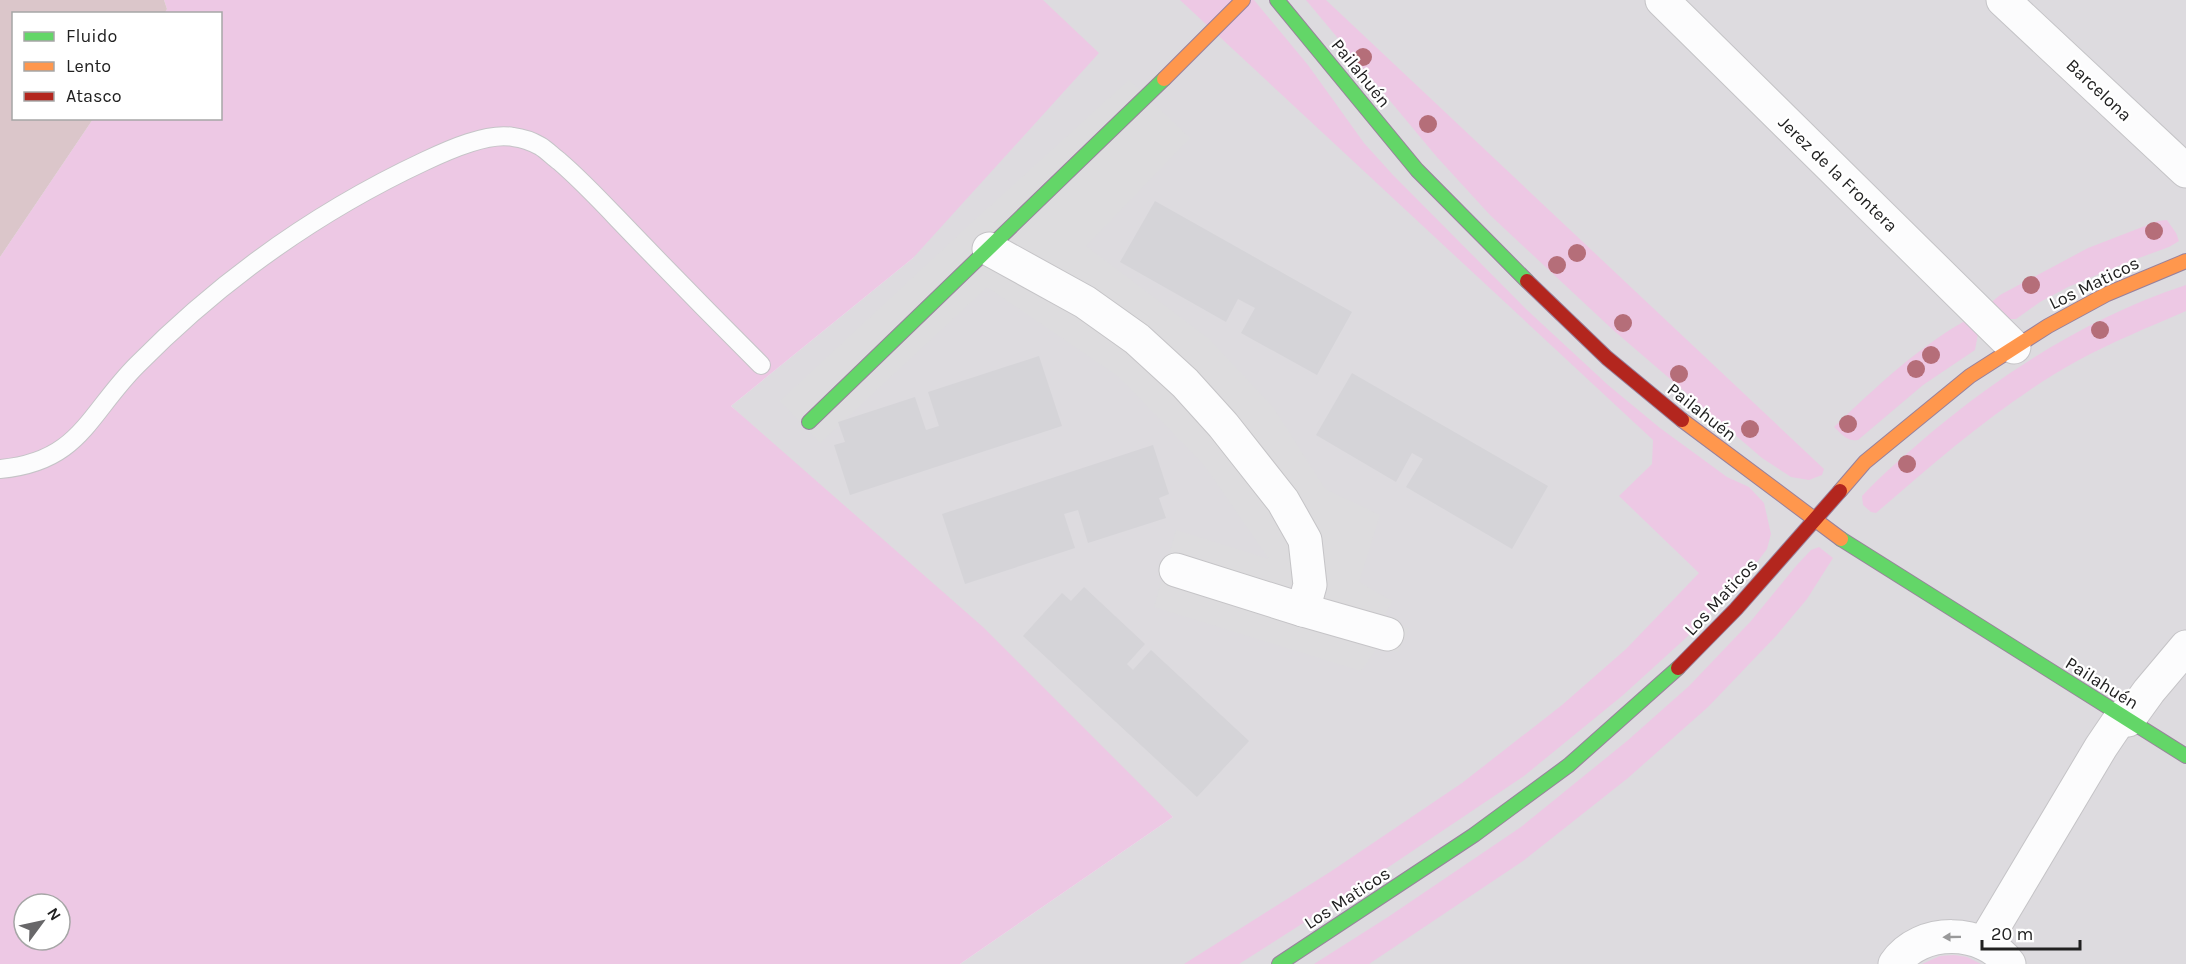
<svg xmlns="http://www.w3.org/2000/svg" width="2186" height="964" viewBox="0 0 2186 964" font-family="Karla,sans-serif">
  <rect width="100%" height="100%" fill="#edeaf0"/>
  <polygon fill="#dddbdf" points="1043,0 2186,0 2186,964 960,964 1173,817 731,406 913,258"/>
  <g fill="#edc8e4" fill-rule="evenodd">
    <path d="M164,0H1043L1099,53L913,258L731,406L983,627L1173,817L960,964H0V257L93,119L220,118V14L164,13L167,9ZM24,904H60V940H24Z"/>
    <polygon points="1180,0 1254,0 1308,65 1364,143 1393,175 1527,310 1608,385 1660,428 1697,455 1727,477 1749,487 1764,503 1771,534 1767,549 1754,566 1687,637 1622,696 1524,776 1344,897 1239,964 1184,964 1330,872 1462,783 1562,705 1626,649 1699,573 1619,496 1652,464 1653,440"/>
    <polygon points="1306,0 1326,0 1824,469 1822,475 1809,480 1791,477 1762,458 1612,329 1490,215 1436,156"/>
    <polygon points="2167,220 2176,233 2179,241 2169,247 2128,262 2068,287 2040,302 2016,319 2006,319 1987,306 2000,295 2088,248 2158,221"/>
    <path d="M2186,285V311C2149,327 2112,342 2077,361C2003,402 1940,458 1876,513L1871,512L1863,505L1862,496C1884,472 1909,452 1933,431C2009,368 2092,316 2186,285Z"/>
    <path d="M1970,318L1978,334L1975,350L1923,385L1858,440C1847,442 1842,434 1834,427C1876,387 1919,346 1970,318Z"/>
    <polygon points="1819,547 1833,558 1807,599 1776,636 1708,707 1628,778 1523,861 1369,964 1314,964 1388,917 1521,827 1627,741 1689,686 1751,621 1796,566 1811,550"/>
    <polygon points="1954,955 1967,957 1981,964 1922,964 1940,956"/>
  </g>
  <polygon fill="#dbc6ca" points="0,0 164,0 167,9 164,14 14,14 14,118 93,119 0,257"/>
  <polygon fill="#dddcde" points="1129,80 1190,138 1086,246 1209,339 1273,407 1325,489 1380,515 1359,582 1392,601 1384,618 1409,629 1398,652 1377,648 1361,671 1154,607 1176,530 1269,559 1204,465 1119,377 987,287 820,443 780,401 967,227"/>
  <g fill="#d5d4d8">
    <polygon points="1155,201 1352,312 1317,375 1241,333 1255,308 1238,299 1226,322 1120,262"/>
    <polygon points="1039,356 1062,426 850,495 834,445 845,442 838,422 915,397 926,430 939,426 928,392"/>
    <polygon points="1352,373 1548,486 1512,549 1406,487 1423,459 1412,453 1396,482 1316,435"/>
    <polygon points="1153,445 1169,494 1159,498 1166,518 1088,543 1078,510 1064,514 1075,548 965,584 942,514"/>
    <polygon points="1084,587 1145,644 1127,664 1133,670 1151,650 1249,741 1197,797 1023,636 1062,593 1071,601"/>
  </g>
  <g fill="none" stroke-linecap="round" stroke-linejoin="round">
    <defs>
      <path id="lane" d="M0,469C80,462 88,414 137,365C220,281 318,211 425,161C448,150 488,132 513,137C521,138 533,142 540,146C547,150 553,157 559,161C580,179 599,199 618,219C665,268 713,317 761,365"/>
      <g id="street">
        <polyline points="1662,0 2014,347"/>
        <polyline points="2003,0 2186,171"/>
        <polyline points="989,249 1085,302 1137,339 1185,383 1223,425 1283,501 1305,540 1310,585 1303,610"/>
        <polyline points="1176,570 1303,610 1387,634"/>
        <polyline points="2128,720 2149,691 2186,647"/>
        <polyline points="1984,943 2101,747 2122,716"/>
        <path d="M1895,964C1920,927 1984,928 2009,964"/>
      </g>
      <g id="fast">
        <polyline points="1277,0 1417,170 1527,281"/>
        <polyline points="809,422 1164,79"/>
        <polyline points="1841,539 2186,756"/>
        <polyline points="1279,964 1474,835 1569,765 1678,668"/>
      </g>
      <g id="slow">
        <polyline points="1164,79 1243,0"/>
        <polyline points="1682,420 1841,539"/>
        <polyline points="1840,491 1865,462 1970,376 2048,326 2107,294 2186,261"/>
      </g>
      <g id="jam">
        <polyline points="1527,281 1607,358 1682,420"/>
        <polyline points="1678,668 1736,609 1840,491"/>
      </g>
    </defs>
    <use href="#lane" stroke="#c5c4c7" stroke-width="20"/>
    <use href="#street" stroke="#c5c4c7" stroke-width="35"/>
    <use href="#fast" stroke="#98809c" stroke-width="16"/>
    <use href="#slow" stroke="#98809c" stroke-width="16"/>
    <use href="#jam" stroke="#98809c" stroke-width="16"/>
    <use href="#lane" stroke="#fcfcfd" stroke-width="18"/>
    <use href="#street" stroke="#fcfcfd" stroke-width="33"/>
    <use href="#fast" stroke="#63d668" stroke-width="14"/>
    <use href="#slow" stroke="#ff974d" stroke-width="14"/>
    <use href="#jam" stroke="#b3261e" stroke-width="14"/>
  </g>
  <g fill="#b56e79">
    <circle cx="1363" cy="57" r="9"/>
    <circle cx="1428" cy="124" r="9"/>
    <circle cx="2154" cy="231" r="9"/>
    <circle cx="1577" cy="253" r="9"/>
    <circle cx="1557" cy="265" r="9"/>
    <circle cx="2031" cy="285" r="9"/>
    <circle cx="1623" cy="323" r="9"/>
    <circle cx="2100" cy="330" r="9"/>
    <circle cx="1931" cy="355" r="9"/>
    <circle cx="1916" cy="369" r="9"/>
    <circle cx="1679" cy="374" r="9"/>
    <circle cx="1848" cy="424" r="9"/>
    <circle cx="1750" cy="429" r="9"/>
    <circle cx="1907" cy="464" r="9"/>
  </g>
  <defs><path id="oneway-solid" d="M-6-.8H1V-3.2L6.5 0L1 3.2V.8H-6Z" transform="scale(1.5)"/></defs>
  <use fill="#99999a" href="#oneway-solid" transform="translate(1952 937) rotate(179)"/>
  <g text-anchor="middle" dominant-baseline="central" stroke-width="4.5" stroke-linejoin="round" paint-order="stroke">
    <g font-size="18" fill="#212121" stroke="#fff">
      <text transform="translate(1361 73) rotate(51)">Pailahuén</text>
      <text transform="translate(2099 90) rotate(43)">Barcelona</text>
      <text transform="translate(1838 174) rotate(44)">Jerez de la Frontera</text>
      <text transform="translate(2094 283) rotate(-26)">Los Maticos</text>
      <text transform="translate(1702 412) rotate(38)">Pailahuén</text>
      <text transform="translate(1721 597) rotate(-47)">Los Maticos</text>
      <text transform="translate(2102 683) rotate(32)">Pailahuén</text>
      <text transform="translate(1347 898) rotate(-33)">Los Maticos</text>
    </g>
  </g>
  <rect x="12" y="12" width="210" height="108" fill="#ffffff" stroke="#a6a6a6" stroke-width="1.5"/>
  <rect x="24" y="32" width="30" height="9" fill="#63d668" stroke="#a6a6a6" stroke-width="1.5"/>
  <text x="66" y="42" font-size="18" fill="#212121">Fluido</text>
  <rect x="24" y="62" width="30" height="9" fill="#ff974d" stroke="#a6a6a6" stroke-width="1.5"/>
  <text x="66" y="72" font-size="18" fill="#212121">Lento</text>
  <rect x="24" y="92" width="30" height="9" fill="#b3261e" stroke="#a6a6a6" stroke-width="1.5"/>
  <text x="66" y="102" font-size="18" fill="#212121">Atasco</text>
  <g transform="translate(42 922) rotate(57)"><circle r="28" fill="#ffffff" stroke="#a6a6a6" stroke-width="1.5"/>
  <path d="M0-4.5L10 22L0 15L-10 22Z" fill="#686769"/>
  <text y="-9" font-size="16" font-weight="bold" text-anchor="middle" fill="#212121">N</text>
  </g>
  <path d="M1982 940v9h98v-9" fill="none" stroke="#212121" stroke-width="3"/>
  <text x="1991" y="940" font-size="18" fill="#212121" stroke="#ffffff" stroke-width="4.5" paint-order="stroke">20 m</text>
</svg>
